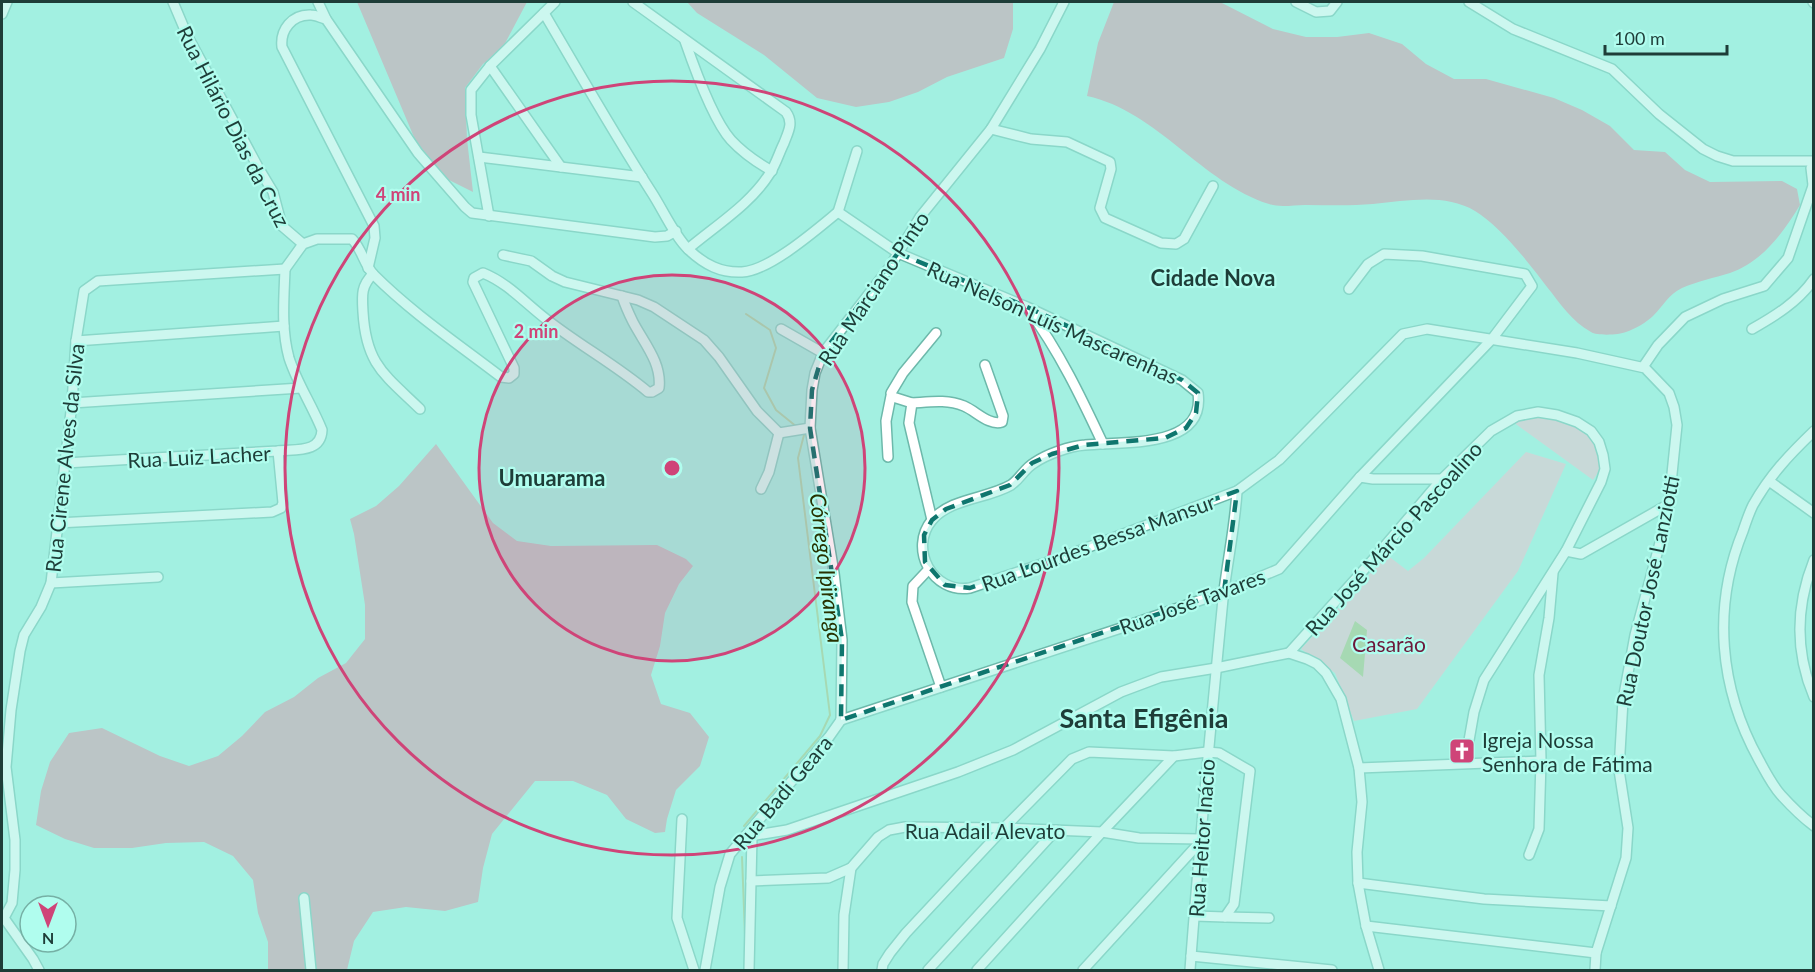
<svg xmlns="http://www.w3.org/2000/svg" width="1815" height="972" viewBox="0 0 1815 972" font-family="Lato,sans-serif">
  <rect width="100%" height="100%" fill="#a3f0e1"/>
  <g fill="#f7bccc">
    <path d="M1537,415C1549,417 1563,418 1574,424C1589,431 1603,451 1599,468C1599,472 1595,477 1593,480L1513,422Z"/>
    <polygon points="1526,452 1566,464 1518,571 1417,709 1354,721 1335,673 1301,649 1387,555 1408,571 1424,558"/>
  </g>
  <g fill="#d990a5">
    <polygon points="357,2 527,2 502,49 483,64 465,88 467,139 473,192 443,177 419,149"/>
    <polygon points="687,2 1013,2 1013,29 1004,58 947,77 918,92 889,102 856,107 817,98 764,55 697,13"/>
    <path d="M1114,2H1220L1273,29L1306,37H1337L1369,33L1402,44L1426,64L1454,79H1486L1554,98L1582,110L1610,126L1634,150L1665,152L1685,170L1710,182L1782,181L1797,189L1800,205C1783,233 1762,262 1730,273C1714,278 1698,281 1682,288C1668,295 1664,305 1653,316C1647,322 1635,329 1626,332C1619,335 1597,336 1591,332C1572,322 1560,303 1547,287C1530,264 1499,225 1475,211C1444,193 1408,201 1373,204C1351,206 1328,205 1305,205C1294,205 1279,208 1269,204C1202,183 1157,111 1087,96L1098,43Z"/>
    <polygon points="436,444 493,523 517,541 551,546 657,545 686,559 693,566 679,584 665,613 660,646 651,675 661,704 690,713 709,737 700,766 676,790 667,819 665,832 655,833 626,819 607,795 573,781 535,781 492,834 483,868 478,902 445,911 406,907 373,912 354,941 347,970 268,970 268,942 258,913 253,880 233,856 204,842 166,843 132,848 94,848 65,839 36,825 41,791 50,762 69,733 102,728 160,756 189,766 218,756 242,736 265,712 294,697 318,678 346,663 365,639 365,605 354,534 350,519 376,506 399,486"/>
  </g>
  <polygon fill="#aabd7b" points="1355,621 1367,630 1363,677 1340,658"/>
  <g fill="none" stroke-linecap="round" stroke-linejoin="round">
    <g stroke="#aabd7b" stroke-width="2">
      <polyline points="746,314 770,330 776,348 764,388 776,410 797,427"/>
      <polyline points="744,826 820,736 830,715 798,458 804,435 801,432"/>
      <polyline points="742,857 745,935"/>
    </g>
    <defs>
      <g id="minor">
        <polyline points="173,2 187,35 258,167 273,192 282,226 303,244"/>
        <polyline points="318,2 326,19 418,153 465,207 472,213 655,237 667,236 676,231"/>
        <path d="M633,2L786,112C794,123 788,132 784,143C779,153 776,164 770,173C751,204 715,226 688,249"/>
        <polyline points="1296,2 1316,12 1330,11 1337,2"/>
        <polyline points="1469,2 1513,29 1612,69 1659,114 1703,149 1717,156 1733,161 1814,161"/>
        <polyline points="1813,2 1814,3"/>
        <path d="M544,13C580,74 614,134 652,193C663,210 675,237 689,250C705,265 721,273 742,272C769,271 816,230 838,212"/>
        <polyline points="2,14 7,2"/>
        <path d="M326,19C321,18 316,15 311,15C292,14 280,30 282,47L374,226L375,238L368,268"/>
        <path d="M685,41C694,67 713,120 731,140C743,153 756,162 772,171"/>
        <polyline points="490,66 561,167"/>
        <polyline points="991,129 1031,139 1067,142 1110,162 1111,169 1100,208 1105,218 1161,243 1176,244 1184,239 1213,186"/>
        <polyline points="479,157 642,177"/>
        <polyline points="1811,168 1813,185"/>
        <path d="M838,212L898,253L1027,307L1182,380L1198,393C1206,450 1120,441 1085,445C1070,446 1047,454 1034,463C1025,468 1020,479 1011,485C987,499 951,498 932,520C908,549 933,594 970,588L1057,559L1237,491L1279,460L1403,334L1427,329L1577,353L1645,368L1669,393L1674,407L1677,425L1668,513L1635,635L1623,700L1619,770L1628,828L1626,858L1596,953L1595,970"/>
        <polyline points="838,212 857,151"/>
        <polyline points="489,216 471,115 471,90 490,66 555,2"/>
        <polyline points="503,255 531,261 552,276 565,282 638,300 654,307 704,340 719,357 757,411 779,433 810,428"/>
        <path d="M285,269L303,244L317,239H352C362,249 364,265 374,275C412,313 458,344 501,377L509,378L514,374V368L473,282L474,278L483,273C508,283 525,303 546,319C579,345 616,365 648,392H652L659,388C662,363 644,343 633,322C629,314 625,305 622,296"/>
        <path d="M373,274C361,286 362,295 363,312C366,365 385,375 420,409"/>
        <path d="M1028,309C1059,351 1081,397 1103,444"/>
        <polyline points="781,329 823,353"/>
        <path d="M1752,329C1775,316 1798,302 1814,279"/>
        <polyline points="76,341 284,326"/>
        <polyline points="1643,367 1658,345 1685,317 1723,299 1764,286 1788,258 1814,183"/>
        <polyline points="72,403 301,388"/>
        <polyline points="912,403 893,397 891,393 903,373 936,333"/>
        <path d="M1814,431C1789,455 1770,475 1753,505C1749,513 1746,522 1743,531C1712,607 1719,688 1759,760C1765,771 1772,785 1781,795C1791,806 1802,817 1814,826"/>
        <polyline points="888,457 886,421 891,396"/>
        <path d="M65,463L278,451C296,449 321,453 322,430C312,405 297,383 289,358C281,329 284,298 285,269"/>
        <polyline points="1360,477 1373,479 1442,479"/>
        <polyline points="1769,481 1814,513"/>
        <polyline points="761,489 769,472 779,433"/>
        <path d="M932,520L909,423L912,403C929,402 947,399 964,406C976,411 989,426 1002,422L1003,416L985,365"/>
        <polyline points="57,523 272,512 281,508 283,503 278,451"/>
        <polyline points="1566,551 1581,554 1669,504"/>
        <path d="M1814,560C1796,605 1795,652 1814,697"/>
        <polyline points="928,570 913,586 912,602 941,687"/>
        <polyline points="51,583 158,577"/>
        <polyline points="1289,653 1378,554 1442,479 1491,431 1517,416 1538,412 1557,415 1577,422 1591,431 1599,442 1603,455 1605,469 1601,482 1566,551 1484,680 1474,712 1465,763"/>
        <polyline points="841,720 1118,629 1224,592 1279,569 1360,477 1492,339 1532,286 1525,274 1422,256 1384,254 1368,264 1349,289"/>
        <polyline points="841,720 842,640 834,573 810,428 812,390 815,373 823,353 889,268 920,217 991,129 1040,49 1064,2"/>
        <polyline points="1359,768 1541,761"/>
        <polyline points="682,819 677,918 694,970"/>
        <polyline points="744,837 787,830 958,772 1013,750 1121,692 1161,677 1216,668 1289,653 1307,659 1317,664 1326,673 1341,699 1359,768 1362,802 1357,852 1358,883 1366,926 1379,970"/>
        <polyline points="1529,855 1539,829 1541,761 1539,675 1549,618 1553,573"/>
        <polyline points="751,881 828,878 851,868"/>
        <polyline points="1358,883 1484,899 1611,906"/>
        <polyline points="304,898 311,970"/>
        <polyline points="1225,917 1269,918"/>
        <polyline points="4,918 12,903 15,870 15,840 6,767 11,710 20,651 24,635 41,607 51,583 72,403 76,341 84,291 98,281 285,269"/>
        <polyline points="4,918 33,959 39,970"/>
        <polyline points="1366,926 1596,953"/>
        <polyline points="1191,956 1332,970"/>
        <polyline points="705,970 720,887 730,854 829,737 841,720"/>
        <polyline points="749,970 752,836"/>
        <polyline points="843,970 844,915 851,868 878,837 889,830 905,827 1004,828 1102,832 1139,838 1201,839"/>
        <polyline points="882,970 883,964 890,953 906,933 1004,828 1072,759 1089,752 1174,756 1207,752 1219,753 1250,771 1234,904 1225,917 1195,916"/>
        <polyline points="928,970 1056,830"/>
        <polyline points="977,970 1102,832 1174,756"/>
        <polyline points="1083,970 1201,841"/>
        <path d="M1190,970C1199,846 1211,723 1223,599C1227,563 1235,527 1237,491"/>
      </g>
    </defs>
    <use href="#minor" stroke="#6db9ab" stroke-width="12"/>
    <use href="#minor" stroke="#fff" stroke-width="9"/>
  </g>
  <path d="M0 0H1815V972H0ZM898,253L1027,307L1182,380L1198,393L1196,413L1186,428L1165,438L1084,445L1052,454L1032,463L1010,485L946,509L932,520L924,535L925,562L945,585L970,588L1237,491L1224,592L841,720L842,640L810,428L812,390L823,353Z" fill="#a3f0e1" fill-opacity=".55" fill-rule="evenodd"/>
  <path fill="none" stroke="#0f766e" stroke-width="4.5" stroke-dasharray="12 8" stroke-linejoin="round" d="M898,253L1027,307L1182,380L1198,393L1196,413L1186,428L1165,438L1084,445L1052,454L1032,463L1010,485L946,509L932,520L924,535L925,562L945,585L970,588L1237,491L1224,592L841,720L842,640L810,428L812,390L823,353Z"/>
  <circle cx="672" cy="468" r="193" fill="#cf4478" fill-opacity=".12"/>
  <g fill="none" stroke="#cf4478" stroke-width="3">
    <circle cx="672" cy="468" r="193"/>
    <circle cx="672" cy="468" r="387"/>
  </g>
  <defs>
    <symbol id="church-square" viewBox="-11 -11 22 22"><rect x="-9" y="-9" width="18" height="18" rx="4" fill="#cf4478" stroke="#b0fdee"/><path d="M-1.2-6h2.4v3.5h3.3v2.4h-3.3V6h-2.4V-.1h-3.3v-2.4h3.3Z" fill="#fff"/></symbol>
  </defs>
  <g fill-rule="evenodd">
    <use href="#church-square" x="1447" y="736" width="30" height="30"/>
  </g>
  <g text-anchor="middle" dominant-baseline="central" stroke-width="4.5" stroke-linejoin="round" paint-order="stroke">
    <g font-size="21" fill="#1e3d38" stroke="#b0fdee">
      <text transform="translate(234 126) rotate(63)">Rua Hilário Dias da Cruz</text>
      <text transform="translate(873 288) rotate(-56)">Rua Marciano Pinto</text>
      <text transform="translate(1053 322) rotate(24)">Rua Nelson Luís Mascarenhas</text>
      <text transform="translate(199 456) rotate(-3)">Rua Luiz Lacher</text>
      <text transform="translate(64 458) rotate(-84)">Rua Cirene Alves da Silva</text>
      <text transform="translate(1393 538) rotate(-48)">Rua José Márcio Pascoalino</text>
      <text transform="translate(1098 542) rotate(-20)">Rua Lourdes Bessa Mansur</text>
      <text transform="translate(1647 591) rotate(-78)">Rua Doutor José Lanziotti</text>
      <text transform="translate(1192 601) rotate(-20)">Rua José Tavares</text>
      <text transform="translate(782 792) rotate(-50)">Rua Badi Geara</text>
      <text x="985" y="830">Rua Adail Alevato</text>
      <text transform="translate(1201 838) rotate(-86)">Rua Heitor Inácio</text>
    </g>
    <g font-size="21" fill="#6d183a" stroke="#b0fdee">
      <text x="1389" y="643">Casarão</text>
    </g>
    <g font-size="21" fill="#1e3d38" stroke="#b0fdee" text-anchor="start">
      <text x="1482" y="739">Igreja Nossa<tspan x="1482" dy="24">Senhora de Fátima</tspan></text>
    </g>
    <g font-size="22" font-weight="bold" fill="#1e3d38" stroke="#b0fdee">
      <text x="1213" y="277">Cidade Nova</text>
      <text x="552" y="477">Umuarama</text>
    </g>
    <g font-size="22" font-style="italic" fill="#273100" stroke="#b0fdee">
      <text transform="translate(827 568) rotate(83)">Córrego Ipiranga</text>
    </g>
    <g font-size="27" font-weight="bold" fill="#1e3d38" stroke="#b0fdee">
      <text x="1144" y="717">Santa Efigênia</text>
    </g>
  </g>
  <circle cx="672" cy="468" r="9" fill="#cf4478" stroke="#b0fdee" stroke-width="3"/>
  <g font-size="18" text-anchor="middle" font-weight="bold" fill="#cf4478" stroke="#b0fdee" stroke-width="4.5" stroke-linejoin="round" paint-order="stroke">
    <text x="398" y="201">4 min</text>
    <text x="536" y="338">2 min</text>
  </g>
  <rect width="1815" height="972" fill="none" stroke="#1e3d38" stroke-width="6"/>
  <g transform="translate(48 924) rotate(180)"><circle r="28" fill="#b0fdee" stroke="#76b0a5" stroke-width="1.5"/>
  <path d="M0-4.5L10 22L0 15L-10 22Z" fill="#cf4478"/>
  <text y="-9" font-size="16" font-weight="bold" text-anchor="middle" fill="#1e3d38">N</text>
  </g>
  <path d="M1605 45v9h122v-9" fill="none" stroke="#1e3d38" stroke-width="3"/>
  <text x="1614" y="45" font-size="18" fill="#1e3d38" stroke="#b0fdee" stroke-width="4.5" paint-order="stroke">100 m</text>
</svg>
